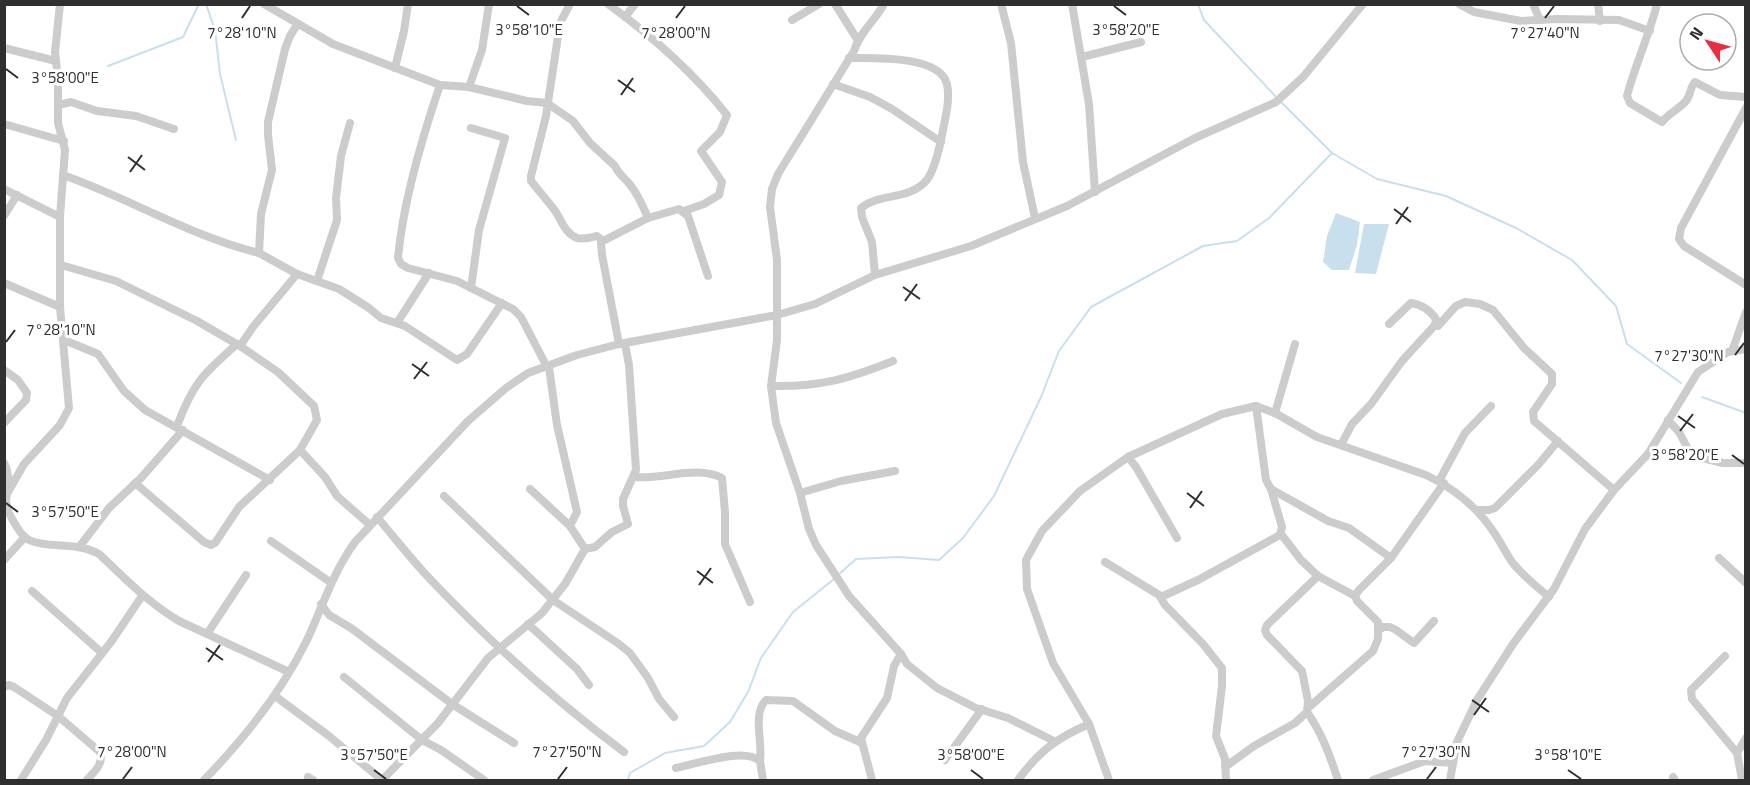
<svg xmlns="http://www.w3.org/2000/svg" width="1750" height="785" viewBox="0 0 1750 785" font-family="'Titillium Web',sans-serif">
  <rect width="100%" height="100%" fill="#fff"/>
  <g fill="#c8e0ed">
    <polygon points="1336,213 1360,222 1357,245 1349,270 1332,270 1323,262 1327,236"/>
    <polygon points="1364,224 1389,224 1376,274 1355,273"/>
  </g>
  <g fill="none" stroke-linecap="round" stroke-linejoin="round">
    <g stroke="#c8e0ed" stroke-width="2">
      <polyline points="206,4 215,30 220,74 236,140"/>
      <polyline points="1198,4 1204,20 1277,98"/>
      <polyline points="108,66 183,37 199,4"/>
      <polyline points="1281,102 1332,153 1377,179 1446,196 1516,228 1572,260 1616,306 1627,344 1681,383"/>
      <polyline points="1702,397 1746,413"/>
      <polyline points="838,575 856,559 899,557 939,560 963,538 994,496 1041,397 1059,351 1091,307 1203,246 1237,241 1269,218 1332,153"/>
      <polyline points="628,780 630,773 665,753 704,746 730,722 748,692 761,658 793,612 834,579"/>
    </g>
    <g stroke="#ccc" stroke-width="8">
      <path d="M264,4L333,44L440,85L469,87L527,101L547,103L573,121L590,143L615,166C618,174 626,179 631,186C639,196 643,207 648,218"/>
      <path d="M570,4L560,23L546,116L531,176V181C538,190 546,199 553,208C561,218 564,233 577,238C583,240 591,237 597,236L603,241"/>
      <path d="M608,4C652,36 693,72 727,115L720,132L701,151L722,182L719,195L704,204L684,211"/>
      <polyline points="835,4 857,39"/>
      <path d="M884,4C874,22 860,32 854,51L778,174L772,189L770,207L777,260V340L771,386L776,423L800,493L809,529L816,545L849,596L901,654L907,664L937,688L976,708L1008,718L1054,741"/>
      <polyline points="1001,4 1011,43 1023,162 1035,218"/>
      <polyline points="1072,4 1089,104 1095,192"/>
      <polyline points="1459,4 1474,12 1521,21 1557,19 1619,20 1650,31"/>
      <polyline points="1533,4 1540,20"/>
      <polyline points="1598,4 1600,21"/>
      <path d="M1657,4C1649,36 1635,65 1627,96L1630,103L1662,122C1669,113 1679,109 1686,101C1691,95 1690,87 1695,82L1720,95L1746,97"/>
      <polyline points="625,17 635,4"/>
      <polyline points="792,20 819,4"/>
      <polyline points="297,25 290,36 285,49 268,122 268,135 272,170 261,214 259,253 297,274 339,289 369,308 381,318 405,326 457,360 467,354 502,303"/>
      <polyline points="4,48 56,61"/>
      <polyline points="1082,57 1141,42"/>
      <path d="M849,58C872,58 940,55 947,84C950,99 946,115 943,130C941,142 934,174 925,182C908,200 879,193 861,208L862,217L872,242L875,275"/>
      <polyline points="395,68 404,31 408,4"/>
      <polyline points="833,84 870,97 892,109 941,142"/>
      <path d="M440,85C422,138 403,201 398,258L401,264L408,268L457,281L513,309L521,317L547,367"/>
      <polyline points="469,87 482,50 489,4"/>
      <polyline points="58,105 71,102 97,111 136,116 174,129"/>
      <polyline points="1746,108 1681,228 1679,239 1684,246 1746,285"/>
      <polyline points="4,124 64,141"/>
      <polyline points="471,128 505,138 479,230 471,288"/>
      <path d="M63,175C129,198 190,236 259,253"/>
      <polyline points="4,189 60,217"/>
      <polyline points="4,216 17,195"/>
      <polyline points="61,265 116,281 197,321 240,346 278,372 314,406 317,420 300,450 239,507 215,543 211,545 204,542 135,483"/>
      <polyline points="317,281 337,220 336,198 341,156 350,123"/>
      <polyline points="4,283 60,307"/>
      <polyline points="397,323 429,273"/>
      <polyline points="1435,325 1438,326 1456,306 1465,302 1480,304 1493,310 1524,348 1552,374 1552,384 1533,412 1534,421 1614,490"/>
      <polyline points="64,340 98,354 124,391 145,410 270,480"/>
      <polyline points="619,344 602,255 601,243 603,241 648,218 679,209 688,216 708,276"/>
      <polyline points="240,346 253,327 297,274"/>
      <polyline points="1732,351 1746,312"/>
      <polyline points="549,367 557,425 577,512 570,526 585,549"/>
      <polyline points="4,370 18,380 27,393 26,400 4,423"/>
      <path d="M771,386C820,387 848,379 893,361"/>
      <polyline points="1256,406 1266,480 1271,489 1328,521 1349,528 1391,558"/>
      <polyline points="1275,413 1295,344"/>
      <polyline points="1668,420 1679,432 1689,451 1698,457 1723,463 1746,463"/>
      <path d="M177,426C193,383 203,374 237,344"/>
      <path d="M1341,445L1352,424L1371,404L1402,361L1435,325L1436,319C1431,311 1421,304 1411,303L1389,324"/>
      <polyline points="300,450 325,477 337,496 370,525"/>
      <polyline points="1128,457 1136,467 1177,538"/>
      <path d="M4,463C14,481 1,496 9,513C13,521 21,536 29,540C48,549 75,541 99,554C126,579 147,602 179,621L289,672"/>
      <path d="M634,477C663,480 696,465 722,478L725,512V544L750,602"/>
      <polyline points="1439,481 1465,433 1491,406"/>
      <polyline points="530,489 570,526"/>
      <polyline points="800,493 841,481 895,471"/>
      <polyline points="444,496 553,600 619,644 630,653 648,678 659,699 674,717"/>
      <polyline points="4,499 24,464 60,425 69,408 60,307 60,217 65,150 58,123 58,79 55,52 60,4"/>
      <polyline points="1477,510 1489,510 1495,508 1538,465 1558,441"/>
      <path d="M377,517C394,537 411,559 430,579C488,640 557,702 624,752"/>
      <polyline points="1281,534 1301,560 1318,576 1355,596"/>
      <polyline points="271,541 330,582"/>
      <polyline points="80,546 109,508 141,478 183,430"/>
      <polyline points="1719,558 1746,583"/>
      <polyline points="4,560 25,537"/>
      <polyline points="1105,562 1159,595 1165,605 1203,644 1222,668 1222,686 1216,736 1225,759 1226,780"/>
      <polyline points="32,591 102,653"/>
      <polyline points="1161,597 1198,580 1280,535 1282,527 1271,489"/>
      <polyline points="321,604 329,615 351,628 452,704 514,743"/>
      <polyline points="528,624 577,669 589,685"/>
      <polyline points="1379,630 1383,627 1390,627 1396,630 1414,643 1434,621"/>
      <polyline points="207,634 246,575"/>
      <polyline points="1725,656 1691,690 1692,699 1737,753"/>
      <polyline points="344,677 422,740 441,750 484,780"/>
      <path d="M4,687L9,685L14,687L58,716L100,752C104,764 94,772 87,780"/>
      <polyline points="275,696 329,736 382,780"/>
      <polyline points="1308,708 1373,651 1378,639 1378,622 1357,601 1355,596 1359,590 1391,558 1444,483"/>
      <path d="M1307,712C1322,733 1330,756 1338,780"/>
      <polyline points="945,760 982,709"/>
      <path d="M760,761C763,742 752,714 766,700L793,701L835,731L860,742"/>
      <polyline points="1225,767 1254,746 1295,723 1307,712 1308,701 1302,671 1267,635 1265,630 1267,625 1318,576"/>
      <path d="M676,768C697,764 743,747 760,761L763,780"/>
      <polyline points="308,777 313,780"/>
      <polyline points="1673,777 1675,780"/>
      <polyline points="21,780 46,740 67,698 111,642 142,596"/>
      <path d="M204,780C244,739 281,693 307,640C323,606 332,574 355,542L468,421L506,388L528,373L577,355L619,344L777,315L815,304L875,275L971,246L1067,206L1195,138L1276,102L1303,77L1363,4"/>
      <polyline points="382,780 438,723 488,658 542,613 565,584 585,549 595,547 612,532 628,524 623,506 623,499 636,470 629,365 625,344"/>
      <polyline points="872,780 861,738 887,698 894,666 901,654"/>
      <path d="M1018,780C1039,751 1057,738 1089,724"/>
      <path d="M1109,780L1089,724L1053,663L1027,589L1026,560L1042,531L1080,491L1128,457L1222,414L1256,406L1275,413L1317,437L1426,475C1455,489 1478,507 1495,534C1501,543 1506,553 1512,562C1522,575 1536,586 1549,597"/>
      <polyline points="1373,780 1425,761 1453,763"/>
      <polyline points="1450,780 1457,742 1477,700 1513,644 1554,589 1585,529 1614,490 1648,454 1698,372 1728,352 1746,349"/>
      <polyline points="1742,780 1737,753 1746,738"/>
    </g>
  </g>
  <path fill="none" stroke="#2f2f2f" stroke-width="2" d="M517,6L529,15M1114,6L1126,15M242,18L250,6M676,18L685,6M1545,18L1554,6M6,69L18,78M618,80L635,92M621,95L633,78M128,157L145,170M130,172L142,155M1394,209L1411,222M1396,224L1408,207M903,287L920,299M905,301L917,284M6,342L15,330M1735,355L1744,343M412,364L429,376M414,379L427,362M1678,416L1695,428M1680,431L1693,414M1732,455L1744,464M1187,493L1204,506M6,503L18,512M1190,508L1202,491M697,571L713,583M699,585L711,568M206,648L223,660M208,662L220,645M1472,700L1489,712M1474,715L1486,698M374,770L386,779M971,770L983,779M1568,770L1581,779M123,779L132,767M558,779L567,767M1427,779L1436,767"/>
  <g font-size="15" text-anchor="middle" fill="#2f2f2f" stroke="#fff" stroke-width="6" stroke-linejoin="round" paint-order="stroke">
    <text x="529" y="35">3°58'10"E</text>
    <text x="1126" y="35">3°58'20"E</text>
    <text x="242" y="38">7°28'10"N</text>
    <text x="676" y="38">7°28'00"N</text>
    <text x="1545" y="38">7°27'40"N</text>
    <text x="65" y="83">3°58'00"E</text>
    <text x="61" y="335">7°28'10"N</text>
    <text x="1689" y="361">7°27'30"N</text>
    <text x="1685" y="460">3°58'20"E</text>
    <text x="65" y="517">3°57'50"E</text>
    <text x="132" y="757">7°28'00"N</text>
    <text x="567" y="757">7°27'50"N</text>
    <text x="1436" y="757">7°27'30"N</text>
    <text x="374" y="760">3°57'50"E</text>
    <text x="971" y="760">3°58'00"E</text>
    <text x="1568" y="760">3°58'10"E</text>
  </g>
  <rect width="1750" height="785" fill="none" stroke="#2f2f2f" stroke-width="12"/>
  <g transform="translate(1708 42) rotate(306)"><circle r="28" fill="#ffffff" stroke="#acacac" stroke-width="1.5"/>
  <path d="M0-4.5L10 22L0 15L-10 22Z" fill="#ec2b42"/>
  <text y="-9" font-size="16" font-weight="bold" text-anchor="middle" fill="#2f2f2f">N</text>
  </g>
</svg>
